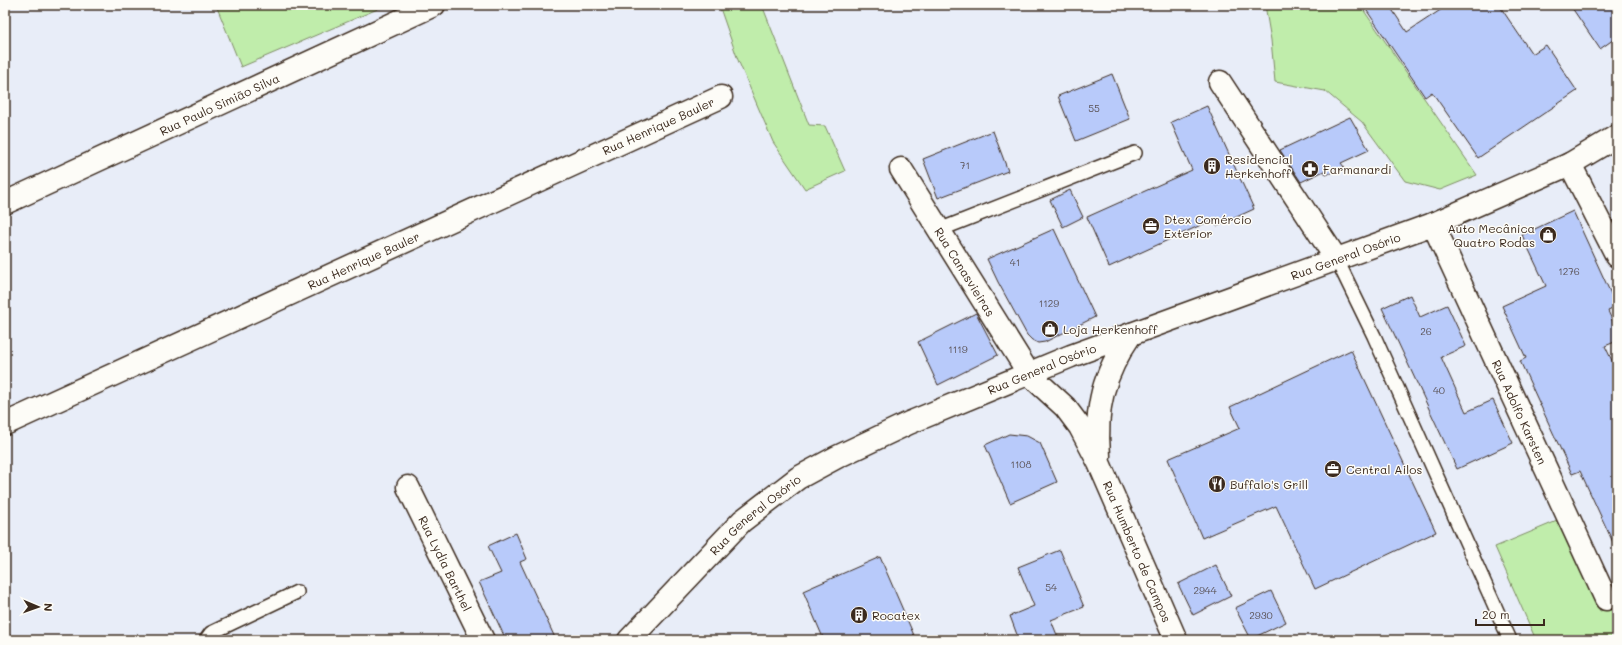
<svg xmlns="http://www.w3.org/2000/svg" width="1622" height="645" viewBox="0 0 1622 645" font-family="Mali,sans-serif">
  <rect width="100%" height="100%" fill="#e8edf8"/>
  <filter id="ink" filterUnits="userSpaceOnUse"><feTurbulence type="fractalNoise" baseFrequency=".025" numOctaves="2"/><feDisplacementMap in="SourceGraphic" scale="8" xChannelSelector="R" yChannelSelector="G"/><feConvolveMatrix kernelMatrix="1 2 1 2 8 2 1 2 1" color-interpolation-filters="sRGB"/></filter>
  <g filter="url(#ink)">
    <g fill="#c0edab" stroke="#7e8c64">
      <polygon points="216,5 387,5 241,67"/>
      <polygon points="719,5 762,5 809,125 825,126 845,171 805,189 773,142 738,60"/>
      <polygon points="1265,5 1360,5 1477,175 1440,190 1405,181 1362,122 1325,91 1275,82 1271,40"/>
      <polygon points="1557,521 1600,611 1617,606 1617,640 1536,640 1495,547"/>
    </g>
    <g fill="#b8cafa" stroke="#3b2a1e">
      <polygon points="1363,5 1389,5 1407,32 1448,5 1499,5 1532,54 1546,45 1577,91 1478,158 1432,92 1425,97"/>
      <polygon points="1570,5 1617,5 1617,37 1600,49"/>
      <polygon points="1112,74 1130,119 1076,141 1058,96"/>
      <polygon points="1207,106 1254,209 1217,226 1214,219 1109,267 1087,217 1192,170 1171,122"/>
      <polygon points="1350,117 1369,150 1341,163 1344,167 1326,175 1324,171 1301,182 1280,150"/>
      <polygon points="993,131 1008,171 938,198 923,159"/>
      <polygon points="1070,190 1083,217 1063,227 1050,200"/>
      <polygon points="1573,211 1617,307 1608,311 1617,331 1617,341 1605,346 1617,371 1617,551 1580,471 1572,474 1520,361 1526,358 1502,306 1546,286 1522,235"/>
      <polygon points="1054,229 1095,317 1045,342 1038,343 1032,340 1027,335 998,282 987,259"/>
      <polygon points="1410,295 1420,317 1447,305 1466,346 1441,357 1466,412 1493,400 1513,443 1457,469 1382,308"/>
      <polygon points="976,313 998,355 938,385 918,342"/>
      <polygon points="1351,350 1436,532 1315,589 1276,506 1202,538 1168,459 1240,428 1230,407"/>
      <polygon points="1009,434 1027,436 1040,443 1057,482 1010,503 985,445"/>
      <polygon points="516,533 527,559 520,562 556,640 506,640 479,582 501,573 488,546"/>
      <polygon points="1060,550 1084,607 1051,620 1059,640 1019,640 1010,616 1034,606 1018,567"/>
      <polygon points="880,557 916,640 824,640 803,591"/>
      <polygon points="1216,565 1231,596 1193,615 1178,584"/>
      <polygon points="1271,591 1286,622 1251,639 1235,608"/>
    </g>
    <g fill="none" stroke-linecap="round" stroke-linejoin="round">
      <defs>
        <g id="lane">
          <polyline points="939,230 1135,153"/>
          <polyline points="1337,260 1374,336 1510,640"/>
          <polyline points="206,640 211,633 297,592"/>
        </g>
        <g id="street">
          <polyline points="1220,82 1337,260"/>
          <polyline points="1570,164 1617,256"/>
          <path id="s1" d="M901,169L1029,374"/>
          <path id="s2" d="M5,203L434,5"/>
          <path id="s3" d="M1433,224L1606,599"/>
          <path id="s4" d="M5,424L721,97"/>
          <path id="s5" d="M408,487L483,640"/>
        </g>
        <g id="primary">
          <path id="s6" d="M1029,374L1065,407L1080,427L1099,463L1176,640"/>
          <path d="M1099,456C1095,406 1103,375 1131,334"/>
          <path id="s7" d="M629,640L742,521L798,478L837,457L909,423L1071,356L1433,224L1570,164L1617,136"/>
        </g>
      </defs>
      <use href="#lane" stroke="#3b2a1e" stroke-width="16"/>
      <use href="#street" stroke="#3b2a1e" stroke-width="25"/>
      <use href="#primary" stroke="#3b2a1e" stroke-width="25"/>
      <use href="#lane" stroke="#fdfcf7" stroke-width="13"/>
      <use href="#street" stroke="#fdfcf7" stroke-width="22"/>
      <use href="#primary" stroke="#fdfcf7" stroke-width="22"/>
    </g>
  </g>
  <defs>
    <symbol id="building-disc" viewBox="-11 -11 22 22"><circle r="9.5" fill="#3b2a1e" stroke="#fdfcf7"/><path d="M-4-6H4V6H1V3H-1V6H-4ZM-2.5-4.3h1.7v1.8h-1.7ZM.8-4.3h1.7v1.8H.8ZM-2.5-1h1.7V.8h-1.7ZM.8-1h1.7V.8H.8Z" fill="#fff"/></symbol>
    <symbol id="pharmacy-disc" viewBox="-11 -11 22 22"><circle r="9.5" fill="#3b2a1e" stroke="#fdfcf7"/><path d="M-2-6h4v4h4v4h-4v4h-4v-4h-4v-4h4Z" fill="#fff"/></symbol>
    <symbol id="office-disc" viewBox="-11 -11 22 22"><circle r="9.5" fill="#3b2a1e" stroke="#fdfcf7"/><path d="M-6-3h4V-5.5h4V-3h4V5H-6ZM-1-4.5V-3h2v-1.5ZM-6 0V1H6V0Z" fill="#fff"/></symbol>
    <symbol id="shop-disc" viewBox="-11 -11 22 22"><circle r="9.5" fill="#3b2a1e" stroke="#fdfcf7"/><path d="M-5-2.5h2.3a2.7 3.5 0 0 1 5.4 0H5L5.5 6h-11ZM-1.5-2.5h3a1.5 2.3 0 0 0-3 0Z" fill="#fff"/></symbol>
    <symbol id="restaurant-disc" viewBox="-11 -11 22 22"><circle r="9.5" fill="#3b2a1e" stroke="#fdfcf7"/><path d="M-5-6h1v4h1v-4h1v4h1v-4h1v5L-1.5 .5V6h-2V.5L-5-1ZM5-6V6H3V1.5H1.5Q1.5-4 5-6Z" fill="#fff"/></symbol>
  </defs>
  <g fill-rule="evenodd">
    <use href="#building-disc" x="1202" y="156" width="20" height="20"/>
    <use href="#pharmacy-disc" x="1300" y="159" width="20" height="20"/>
    <use href="#office-disc" x="1141" y="216" width="20" height="20"/>
    <use href="#shop-disc" x="1538" y="225" width="20" height="20"/>
    <use href="#shop-disc" x="1040" y="319" width="20" height="20"/>
    <use href="#office-disc" x="1323" y="459" width="20" height="20"/>
    <use href="#restaurant-disc" x="1207" y="474" width="20" height="20"/>
    <use href="#building-disc" x="849" y="605" width="20" height="20"/>
  </g>
  <g text-anchor="middle" dominant-baseline="central" stroke-width="3" stroke-linejoin="round" paint-order="stroke">
    <g font-size="10" fill="#5a5255">
      <text x="1094" y="108">55</text>
      <text x="965" y="165">71</text>
      <text x="1015" y="262">41</text>
      <text x="1569" y="271">1276</text>
      <text x="1049" y="303">1129</text>
      <text x="1426" y="331">26</text>
      <text x="958" y="349">1119</text>
      <text x="1439" y="390">40</text>
      <text x="1021" y="464">1108</text>
      <text x="1051" y="587">54</text>
      <text x="1205" y="590">2944</text>
      <text x="1261" y="615">2930</text>
    </g>
    <g font-size="12" fill="#3b2a1e" stroke="#fdfcf7">
      <text stroke="none"><textPath href="#s2" startOffset="236">Rua Paulo Simião Silva</textPath></text>
      <text stroke="none"><textPath href="#s4" startOffset="718">Rua Henrique Bauler</textPath></text>
      <text stroke="none"><textPath href="#s7" startOffset="826">Rua General Osório</textPath></text>
      <text stroke="none"><textPath href="#s4" startOffset="394">Rua Henrique Bauler</textPath></text>
      <text stroke="none"><textPath href="#s1" startOffset="121">Rua Canasvieiras</textPath></text>
      <text stroke="none"><textPath href="#s7" startOffset="502">Rua General Osório</textPath></text>
      <text stroke="none"><textPath href="#s3" startOffset="207">Rua Adolfo Karsten</textPath></text>
      <text stroke="none"><textPath href="#s7" startOffset="178">Rua General Osório</textPath></text>
      <text stroke="none"><textPath href="#s6" startOffset="211">Rua Humberto de Campos</textPath></text>
      <text stroke="none"><textPath href="#s5" startOffset="85">Rua Lydia Barthel</textPath></text>
    </g>
    <g font-size="12" fill="#3b2a1e" stroke="#fdfcf7" text-anchor="start">
      <text x="1225" y="159">Residencial<tspan x="1225" dy="14">Herkenhoff</tspan></text>
      <text x="1323" y="169">Farmanardi</text>
      <text x="1164" y="219">Dtex Comércio<tspan x="1164" dy="14">Exterior</tspan></text>
      <text x="1535" y="228" text-anchor="end">Auto Mecânica<tspan x="1535" dy="14">Quatro Rodas</tspan></text>
      <text x="1063" y="329">Loja Herkenhoff</text>
      <text x="1346" y="469">Central Ailos</text>
      <text x="1230" y="484">Buffalo's Grill</text>
      <text x="872" y="615">Rocatex</text>
    </g>
  </g>
  <rect width="1622" height="645" fill="none" stroke="#fdfcf7" stroke-width="20"/>
  <rect x="10" y="10" width="1602" height="625" fill="none" stroke="#3b2a1e" stroke-width="1.5" filter="url(#ink)"/>
  <g transform="translate(38 607) rotate(92)" stroke="#fdfcf7" stroke-width="3" paint-order="stroke">
  <path d="M0-3L7 15L0 10L-7 15Z" fill="#3b2a1e"/>
  <text y="-6" font-size="11" font-weight="bold" text-anchor="middle" fill="#3b2a1e">N</text>
  </g>
  <path d="M1476 619v6h68v-6" fill="none" stroke="#3b2a1e" stroke-width="2"/>
  <text x="1482" y="619" font-size="12" fill="#3b2a1e" stroke="#fdfcf7" stroke-width="3" paint-order="stroke">20 m</text>
</svg>
